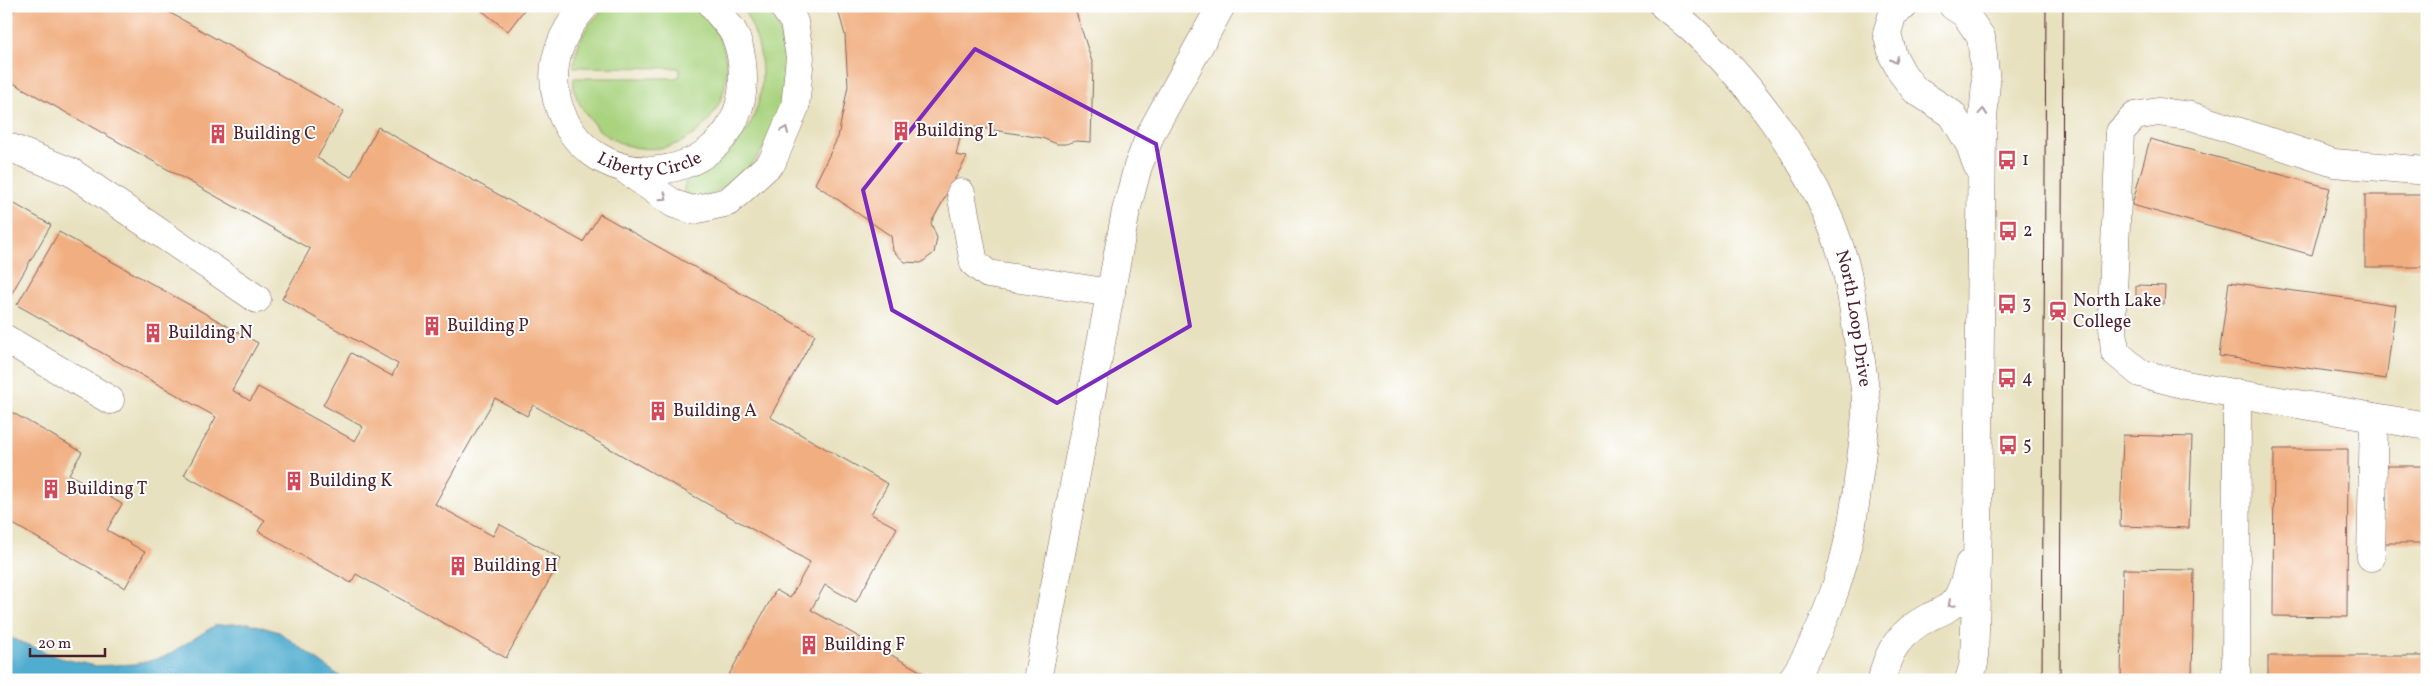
<svg xmlns="http://www.w3.org/2000/svg" width="2433" height="686" viewBox="0 0 2433 686" font-family="Vollkorn,serif">
  <rect width="100%" height="100%" fill="#fff"/>
  <filter id="ink" filterUnits="userSpaceOnUse"><feTurbulence type="fractalNoise" baseFrequency=".02" numOctaves="2"/><feDisplacementMap in="SourceGraphic" scale="10" xChannelSelector="R" yChannelSelector="G"/><feConvolveMatrix kernelMatrix="1 2 1 2 8 2 1 2 1" color-interpolation-filters="sRGB"/></filter>
  <filter id="wash" filterUnits="userSpaceOnUse"><feTurbulence type="fractalNoise" baseFrequency=".0096" numOctaves="4" result="noise"/><feDisplacementMap in="SourceGraphic" scale="20" xChannelSelector="R" yChannelSelector="G"/><feGaussianBlur stdDeviation="1.12" result="paint"/><feColorMatrix in="noise" values="0 0 0 0 0 0 0 0 0 0 0 0 0 0 0 0 0 1.4 0 .05"/><feComposite in="paint" operator="in"/></filter>
  <g filter="url(#wash)">
    <rect width="100%" height="100%" fill="#e8e1bf"/>
    <g fill="#a9d37e" stroke="#7a7954">
      <path d="M610,6H689C767,52 713,171 626,145C614,141 600,133 592,122C582,108 572,96 574,78H675L680,76V70L677,68L574,67C575,43 589,18 610,6Z"/>
      <path d="M741,6H770C796,56 789,125 749,167C735,182 717,192 699,200L684,193C684,187 684,183 688,179C693,174 700,173 705,170C714,165 722,158 730,151C770,112 771,52 741,6Z"/>
    </g>
    <polygon fill="#51adcf" stroke="#4e667d" points="249,623 279,632 345,680 6,680 6,636 60,658 95,666 135,664 164,657 216,625"/>
    <g id="blocks">
      <g fill="#f1af81">
        <polygon points="16,6 158,6 344,111 317,158 351,177 378,127 583,242 600,214 815,335 770,417 888,484 871,514 897,528 856,602 825,585 811,610 936,680 726,680 776,590 790,598 810,562 533,405 527,416 495,398 435,504 493,536 499,524 561,559 506,658 356,574 351,583 258,531 265,520 184,475 216,417 17,305 59,232 258,343 232,390 250,401 258,387 355,441 363,427 323,405 351,353 392,376 398,364 282,299 310,249 6,79 6,24"/>
        <polygon points="476,6 527,6 508,31"/>
        <polygon points="837,6 1074,6 1093,65 1091,142 1076,141 1066,144 1057,144 1042,138 963,125 956,155 967,157 931,223 937,238 934,253 921,263 905,262 893,251 891,236 815,184 838,137 848,86 845,35"/>
        <polygon points="2150,139 2330,188 2312,255 2132,205"/>
        <rect x="2365" y="195" width="62" height="72"/>
        <polygon points="6,199 51,225 9,298 6,296"/>
        <polygon points="2229,282 2396,305 2386,379 2219,356"/>
        <polygon points="2136,285 2165,286 2164,304 2136,303"/>
        <polygon points="6,409 82,452 69,474 122,504 107,530 145,552 125,588 6,520"/>
        <polygon points="2123,435 2192,437 2189,528 2120,526"/>
        <polygon points="2274,449 2348,449 2347,617 2273,616"/>
        <polygon points="2384,466 2427,466 2427,543 2385,543"/>
        <polygon points="2123,569 2194,570 2192,680 2121,680"/>
        <rect x="2268" y="656" width="159" height="24"/>
      </g>
    </g>
  </g>
  <g filter="url(#ink)">
    <use href="#blocks" fill-opacity="0" stroke="#81635f" stroke-width="1"/>
    <g fill="none" stroke-linecap="round" stroke-linejoin="round">
      <defs>
        <g id="minor">
          <path id="s1" d="M585,6C561,32 548,65 557,100C585,205 740,188 743,81C743,64 741,45 732,30C726,22 719,14 713,6"/>
          <path id="s2" d="M1664,6C1741,65 1817,167 1844,261C1852,291 1856,323 1860,354C1862,372 1867,392 1866,410C1865,434 1861,458 1858,481C1851,550 1830,622 1792,680"/>
          <polyline points="1904,6 1893,13 1887,33 1893,56 1902,73 1915,90 1952,114 1970,145 1977,165"/>
          <polyline points="1953,6 1965,14 1981,37 1986,82 1982,131 1978,526 1974,663 1969,680"/>
          <polyline points="6,146 71,172 257,299"/>
          <polyline points="626,170 674,204 693,210 728,202 772,162 795,107 800,57 794,22 783,6"/>
          <polyline points="2427,171 2334,163 2191,116 2158,112 2135,116 2120,132 2112,315 2115,352 2140,373 2186,385 2427,426"/>
          <polyline points="961,193 974,263 988,274 1111,293"/>
          <polyline points="6,339 110,400"/>
          <polyline points="2371,557 2374,417"/>
          <polyline points="1037,680 1126,211 1138,166 1152,131 1221,6"/>
          <path d="M1882,680C1887,650 1902,631 1929,617C1938,613 1949,609 1955,601C1963,591 1966,576 1969,564"/>
          <polyline points="2236,680 2237,393"/>
        </g>
      </defs>
      <use href="#minor" stroke="#81635f" stroke-width="29"/>
      <use href="#minor" stroke="#fff" stroke-width="28"/>
      <g stroke="#4a1f2b" stroke-width="1">
        <polyline points="2042,680 2046,6"/>
        <polyline points="2060,680 2063,6"/>
      </g>
    </g>
    <defs><path id="oneway-chevron" d="M-2-3.5L2.5 0L-2 3.5" fill="none" stroke-width="1.6" stroke-linecap="round" stroke-linejoin="round" transform="scale(1.25)"/></defs>
    <g stroke="#ae9aa0">
      <use href="#oneway-chevron" transform="translate(1895 60) rotate(66)"/>
      <use href="#oneway-chevron" transform="translate(1983 112) rotate(-85)"/>
      <use href="#oneway-chevron" transform="translate(785 130) rotate(-67)"/>
      <use href="#oneway-chevron" transform="translate(664 197) rotate(35)"/>
      <use href="#oneway-chevron" transform="translate(1951 604) rotate(138)"/>
    </g>
  </g>
  <path fill="none" stroke="#7b2cbf" stroke-width="4" stroke-linejoin="round" d="M975,49L1156,144L1190,326L1057,403L892,310L863,190Z"/>
  <defs>
    <symbol id="building-bare" viewBox="-9 -9 18 18"><path d="M-4-6H4V6H1V3H-1V6H-4ZM-2.5-4.3h1.7v1.8h-1.7ZM.8-4.3h1.7v1.8H.8ZM-2.5-1h1.7V.8h-1.7ZM.8-1h1.7V.8H.8Z" fill="#d1495b" stroke="#fff" stroke-width="2.5" paint-order="stroke"/></symbol>
    <symbol id="bus-bare" viewBox="-9 -9 18 18"><path d="M-5-6H5V4H4V6H2V4H-2V6H-4V4H-5ZM-3.5-4V0h7V-4ZM-3.5 1.2v1.5H-2V1.2ZM2 1.2v1.5H3.5V1.2Z" fill="#d1495b" stroke="#fff" stroke-width="2.5" paint-order="stroke"/></symbol>
    <symbol id="station-bare" viewBox="-9 -9 18 18"><path d="M-3-6H3Q5-6 5-4V2Q5 4 3 4L4.5 6H3L1.5 4h-3L-3 6H-4.5L-3 4Q-5 4-5 2V-4Q-5-6-3-6ZM-3.5-4v3h7v-3ZM-3.5 1v1.5H-2V1ZM2 1v1.5H3.5V1Z" fill="#d1495b" stroke="#fff" stroke-width="2.5" paint-order="stroke"/></symbol>
  </defs>
  <g fill-rule="evenodd">
    <use href="#building-bare" x="887" y="117" width="28" height="28"/>
    <use href="#building-bare" x="204" y="120" width="28" height="28"/>
    <use href="#bus-bare" x="1993" y="146" width="28" height="28"/>
    <use href="#bus-bare" x="1994" y="217" width="28" height="28"/>
    <use href="#bus-bare" x="1993" y="290" width="28" height="28"/>
    <use href="#station-bare" x="2044" y="297" width="28" height="28"/>
    <use href="#building-bare" x="418" y="312" width="28" height="28"/>
    <use href="#building-bare" x="139" y="319" width="28" height="28"/>
    <use href="#bus-bare" x="1993" y="364" width="28" height="28"/>
    <use href="#building-bare" x="644" y="397" width="28" height="28"/>
    <use href="#bus-bare" x="1994" y="431" width="28" height="28"/>
    <use href="#building-bare" x="280" y="467" width="28" height="28"/>
    <use href="#building-bare" x="37" y="475" width="28" height="28"/>
    <use href="#building-bare" x="444" y="552" width="28" height="28"/>
    <use href="#building-bare" x="795" y="631" width="28" height="28"/>
  </g>
  <g text-anchor="middle" dominant-baseline="central" stroke-width="4" stroke-linejoin="round" paint-order="stroke">
    <g font-size="18" fill="#4a1f2b" stroke="#fff" text-anchor="start">
      <text x="916" y="131">Building L</text>
      <text x="233" y="134">Building C</text>
      <text x="2022" y="160">1</text>
      <text x="2023" y="231">2</text>
      <text x="2073" y="301">North Lake<tspan x="2073" dy="21">College</tspan></text>
      <text x="2022" y="304">3</text>
      <text x="447" y="326">Building P</text>
      <text x="168" y="333">Building N</text>
      <text x="2022" y="378">4</text>
      <text x="673" y="411">Building A</text>
      <text x="2023" y="445">5</text>
      <text x="309" y="481">Building K</text>
      <text x="66" y="489">Building T</text>
      <text x="473" y="566">Building H</text>
      <text x="824" y="645">Building F</text>
    </g>
    <g font-size="18" fill="#4a1f2b" stroke="#fff">
      <text stroke="none"><textPath href="#s1" startOffset="228">Liberty Circle</textPath></text>
      <text stroke="none"><textPath href="#s2" startOffset="375">North Loop Drive</textPath></text>
    </g>
  </g>
  <rect width="2433" height="686" fill="none" stroke="#fff" stroke-width="25"/>
  <path d="M30 648v8h75v-8" fill="none" stroke="#4a1f2b" stroke-width="2.5"/>
  <text x="38" y="648" font-size="15" fill="#4a1f2b" stroke="#ffffff" stroke-width="4" paint-order="stroke">20 m</text>
</svg>
